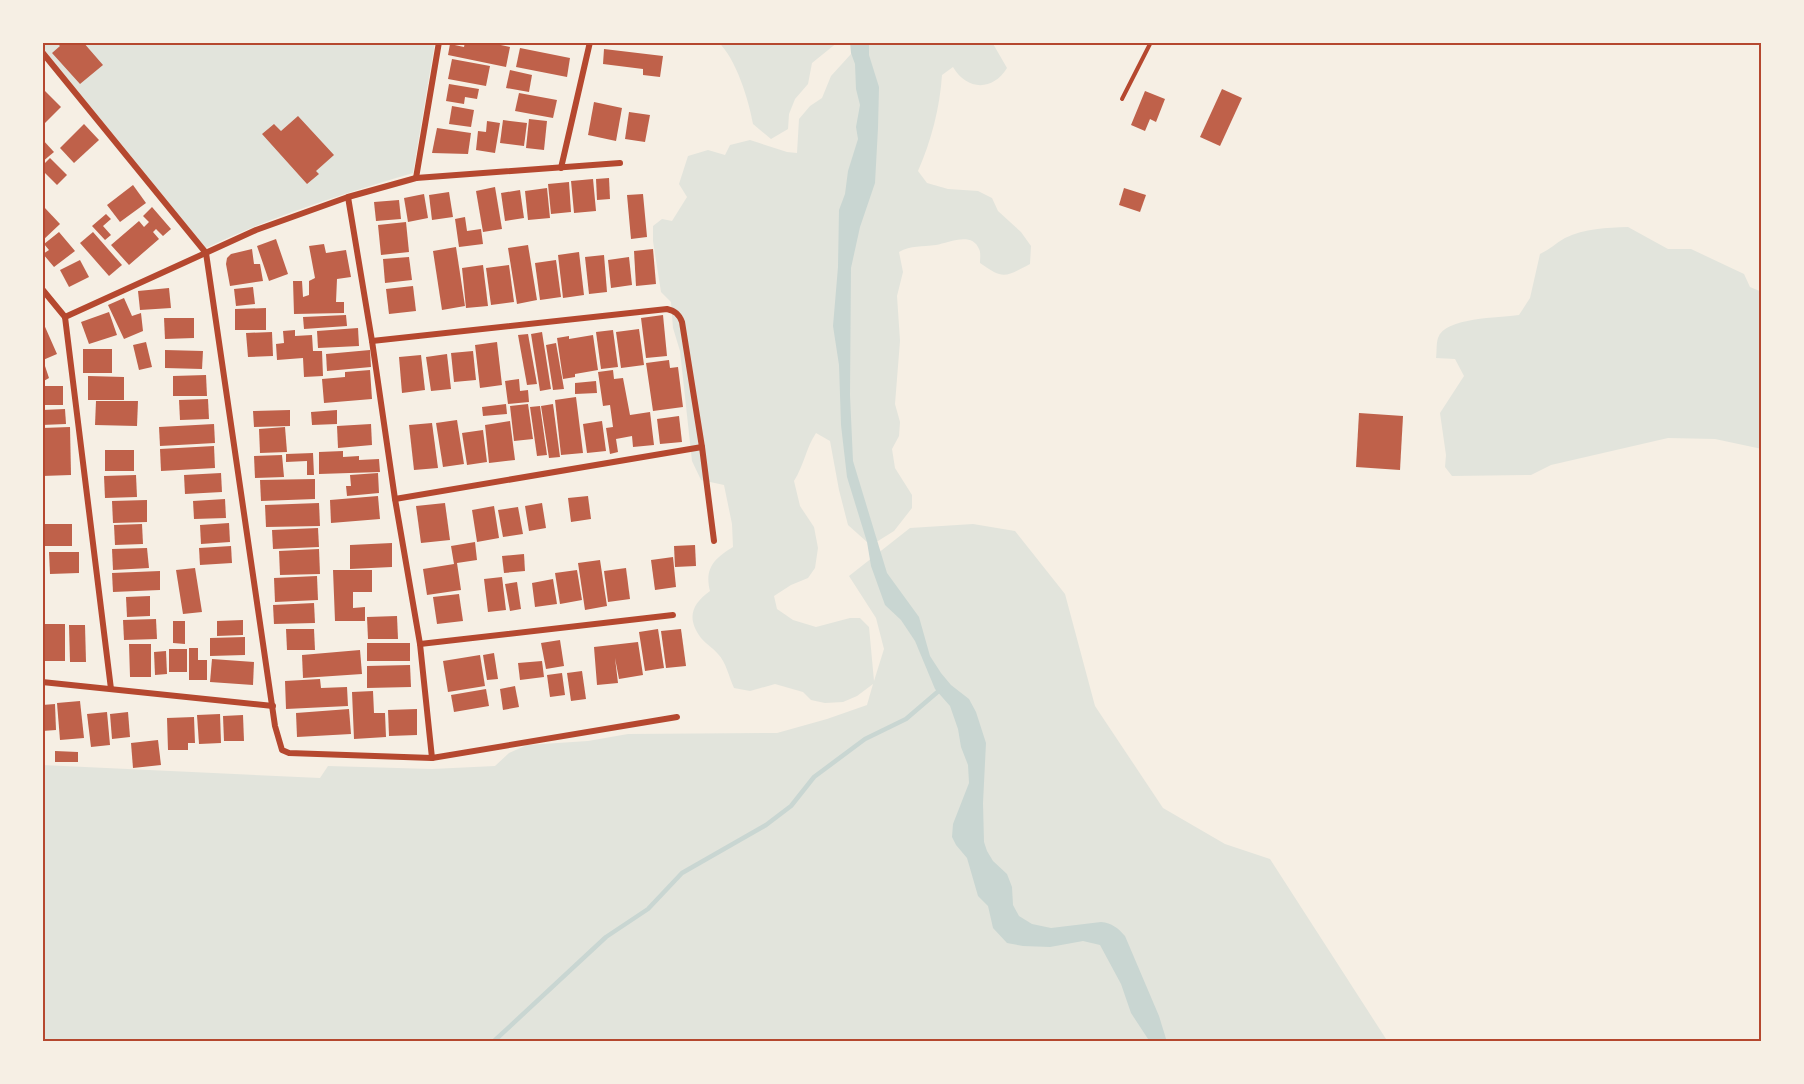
<svg xmlns="http://www.w3.org/2000/svg" width="1804" height="1084" viewBox="0 0 1804 1084" font-family="Overpass,sans-serif">
  <rect width="100%" height="100%" fill="#f6efe4"/>
  <g fill="#e2e4dc">
    <path d="M42,42H435L413,173C342,194 273,216 206,248L42,47Z"/>
    <path d="M718,42H838L812,63L808,84L795,99L789,114L788,129L771,139L753,124C749,101 736,58 718,42Z"/>
    <path d="M855,42H992L1007,68C993,91 967,91 953,67L942,75C940,107 931,142 918,171L927,183L948,189L978,191L992,198L998,211L1021,232L1031,246L1030,264C1005,277 1004,280 980,263C980,259 981,252 979,249C972,231 948,243 936,245C922,247 911,245 899,252L903,272L897,296L900,341L895,404L900,422L899,436L892,449L895,468L912,495V508L894,531L878,541L867,542L848,525L839,490L830,441L816,433C806,448 804,465 794,481L800,506L814,527L818,548L815,568L808,578L791,585L774,596L777,609L793,620L816,627L850,618H860L869,627L874,681L884,649L876,618L849,576L910,528L973,524L1015,531L1065,594L1095,706L1163,808L1225,844L1270,859L1388,1042H42V765L320,778L328,766L432,769L495,766L509,753L527,745L588,741L628,734L777,733L827,719L867,705L873,684L857,696L843,702L825,703L811,700L803,692L775,684L750,691L734,688C729,677 726,662 718,654C713,648 706,644 701,638C686,618 692,604 710,591C704,568 715,558 733,547L732,524L724,485L701,480L692,461L680,351L673,328L671,302L661,292L653,241V226L662,219L672,221L687,197L679,184L688,156L708,150L725,155L730,145L750,140L787,152L797,153L799,119L810,106L822,98L831,76L851,54Z"/>
    <path d="M1628,227L1668,249H1691L1744,274L1750,287L1762,292V449L1715,439L1668,438L1551,465L1531,475L1452,476L1445,467L1446,455L1440,413L1464,376L1455,359L1436,358C1437,352 1436,344 1438,338C1445,317 1499,318 1519,315L1530,298L1540,254C1549,250 1556,243 1565,238C1585,228 1606,228 1628,227Z"/>
  </g>
  <path fill="#c9d6d2" d="M850,42H869V55L879,87L878,128L875,183L860,227L851,268L850,395L853,461L887,573L919,617L930,656L941,673L951,685L969,699L976,712L986,743L983,803L984,842L987,851L993,861L1007,874L1012,887L1013,905L1019,916L1032,924L1051,928L1101,922C1112,923 1118,928 1125,936L1159,1016L1167,1042H1150L1131,1013L1121,984L1100,945L1083,941L1050,947L1023,946L1007,943L993,928L988,906L978,896L967,858L956,845L952,837L953,824L969,783L968,765L961,747L958,729L950,706L935,689L915,641L901,620L885,605L871,566L867,542L847,477L841,425L839,365L833,326L838,267L839,210L845,194L848,171L858,139L856,127L860,105L856,89L855,64L851,53Z"/>
  <g fill="none" stroke-linecap="round" stroke-linejoin="round">
    <polyline stroke="#c9d6d2" stroke-width="4.5" points="493,1042 606,937 648,909 682,873 766,825 791,806 814,777 865,739 906,719 941,689"/>
  </g>
  <g fill="#bf614a">
    <polygon points="56,42 83,42 103,65 80,84 52,53 60,46"/>
    <polygon points="465,42 487,42 510,47 506,67 448,55 450,44 464,47"/>
    <polygon points="520,48 570,58 567,77 516,67"/>
    <polygon points="604,49 663,56 660,77 643,75 643,69 603,64"/>
    <polygon points="452,59 490,66 486,86 448,79"/>
    <polygon points="510,70 532,75 529,92 506,88"/>
    <polygon points="449,84 479,89 477,99 465,97 464,104 446,101"/>
    <polygon points="42,88 61,107 42,126"/>
    <polygon points="1222,89 1242,98 1220,146 1200,137"/>
    <polygon points="1145,91 1165,99 1156,122 1150,119 1145,131 1131,125"/>
    <polygon points="519,93 557,100 553,118 515,111"/>
    <polygon points="594,102 622,108 616,141 588,135"/>
    <polygon points="452,106 474,110 471,127 449,124"/>
    <polygon points="629,112 650,115 645,142 625,139"/>
    <polygon points="298,116 334,155 316,171 319,174 307,184 262,134 274,124 281,131"/>
    <polygon points="529,119 547,121 544,150 526,148"/>
    <polygon points="503,120 527,123 524,146 500,143"/>
    <polygon points="487,121 500,123 495,153 476,150 478,131 486,132"/>
    <polygon points="84,124 99,140 74,163 60,148"/>
    <polygon points="437,128 471,133 468,154 432,153"/>
    <polygon points="42,139 54,152 42,162"/>
    <polygon points="50,158 67,175 57,185 42,170 42,166"/>
    <polygon points="609,178 610,199 597,200 596,179"/>
    <polygon points="593,179 596,211 574,213 571,181"/>
    <polygon points="569,182 571,212 551,214 548,184"/>
    <polygon points="133,185 146,203 120,222 107,205"/>
    <polygon points="495,187 502,229 483,232 476,191"/>
    <polygon points="547,188 550,218 528,220 525,191"/>
    <polygon points="1124,188 1146,195 1140,212 1119,205"/>
    <polygon points="520,190 524,218 505,221 501,193"/>
    <polygon points="449,192 453,217 432,220 429,195"/>
    <polygon points="424,194 428,218 408,222 404,198"/>
    <polygon points="643,194 647,237 631,239 627,195"/>
    <polygon points="399,200 401,219 376,221 374,202"/>
    <polygon points="44,207 60,224 42,241 42,209"/>
    <polygon points="152,207 171,229 163,236 156,229 153,232 159,239 129,265 111,245 139,221 144,227 149,222 143,216"/>
    <polygon points="106,214 111,219 103,226 111,235 105,240 92,226"/>
    <polygon points="465,217 467,231 481,229 483,244 459,247 455,219"/>
    <polygon points="406,222 409,252 381,255 378,225"/>
    <polygon points="59,232 75,251 54,267 43,254 49,250 44,244"/>
    <polygon points="93,232 122,265 109,276 80,243"/>
    <polygon points="276,239 288,274 269,281 257,246"/>
    <polygon points="324,244 326,253 346,250 351,277 337,279 336,302 344,302 344,313 294,314 293,281 302,281 303,297 309,295 309,281 315,278 309,246"/>
    <polygon points="528,245 537,300 517,304 508,248"/>
    <polygon points="456,247 465,306 442,310 433,251"/>
    <polygon points="252,249 254,264 260,264 263,281 230,286 226,264 227,258 231,254"/>
    <polygon points="653,249 656,284 636,286 634,251"/>
    <polygon points="579,252 584,295 563,298 558,255"/>
    <polygon points="604,255 607,292 589,294 585,257"/>
    <polygon points="409,257 412,280 385,283 383,259"/>
    <polygon points="629,257 632,285 611,288 608,260"/>
    <polygon points="80,260 89,277 69,287 60,270"/>
    <polygon points="556,260 561,297 540,300 535,263"/>
    <polygon points="483,265 488,306 466,308 462,268"/>
    <polygon points="509,265 514,302 491,305 486,268"/>
    <polygon points="413,286 416,311 389,314 386,289"/>
    <polygon points="253,287 255,304 236,306 234,289"/>
    <polygon points="169,288 171,308 140,310 138,291"/>
    <polygon points="124,298 132,316 141,313 143,331 124,339 108,305"/>
    <polygon points="266,308 266,330 235,330 235,309"/>
    <polygon points="109,312 117,335 89,344 81,322"/>
    <polygon points="346,315 347,326 304,329 303,317"/>
    <polygon points="663,315 667,356 646,358 641,318"/>
    <polygon points="164,318 194,318 194,338 165,339"/>
    <polygon points="42,320 57,354 43,360 49,378 42,382"/>
    <polygon points="358,328 359,346 318,348 317,331"/>
    <polygon points="639,329 644,365 621,368 616,332"/>
    <polygon points="295,330 295,336 312,335 313,351 322,351 323,376 304,377 303,358 277,360 276,344 284,343 283,331"/>
    <polygon points="613,330 618,367 601,369 596,332"/>
    <polygon points="272,332 273,356 248,357 246,333"/>
    <polygon points="542,332 551,389 540,391 531,334"/>
    <polygon points="528,334 537,384 527,385 518,335"/>
    <polygon points="593,335 598,370 575,374 575,377 563,379 557,338 569,336 569,339"/>
    <polygon points="146,342 152,367 139,370 133,345"/>
    <polygon points="497,342 502,385 480,388 475,345"/>
    <polygon points="556,343 564,389 553,390 546,345"/>
    <rect x="83" y="349" width="29" height="24"/>
    <polygon points="165,350 203,351 202,369 165,368"/>
    <polygon points="370,350 371,367 327,371 326,354"/>
    <polygon points="473,351 476,380 454,382 451,353"/>
    <polygon points="447,354 451,389 431,391 426,357"/>
    <polygon points="421,355 425,390 402,393 399,357"/>
    <polygon points="669,360 670,368 678,367 683,407 653,411 646,363"/>
    <polygon points="370,370 372,399 324,403 322,379 345,377 345,372"/>
    <polygon points="613,370 614,379 623,378 630,415 650,412 654,445 633,447 632,436 616,439 618,452 610,454 606,428 613,427 610,405 603,406 598,372"/>
    <polygon points="206,375 207,396 173,396 173,376"/>
    <polygon points="88,376 124,377 124,400 88,400"/>
    <polygon points="519,379 520,391 528,390 529,402 508,404 505,381"/>
    <polygon points="596,381 597,393 575,394 575,383"/>
    <rect x="42" y="386" width="21" height="19"/>
    <polygon points="576,397 583,453 561,455 555,400"/>
    <polygon points="208,399 209,419 180,420 179,400"/>
    <polygon points="96,401 138,401 137,426 95,425"/>
    <polygon points="506,404 507,414 483,416 482,407"/>
    <polygon points="528,404 533,439 514,441 510,406"/>
    <polygon points="553,404 560,457 549,458 541,406"/>
    <polygon points="540,406 547,455 537,456 530,407"/>
    <polygon points="65,409 66,424 42,425 42,410"/>
    <polygon points="290,410 290,426 254,427 253,411"/>
    <polygon points="337,410 337,424 312,425 311,412"/>
    <polygon points="1359,413 1403,416 1400,470 1356,467"/>
    <polygon points="679,416 682,442 660,444 657,419"/>
    <polygon points="457,420 464,464 443,467 436,423"/>
    <polygon points="510,421 515,460 489,463 485,425"/>
    <polygon points="602,421 606,451 587,453 583,424"/>
    <polygon points="432,423 438,468 414,470 409,425"/>
    <polygon points="214,424 215,443 160,446 159,427"/>
    <polygon points="371,424 372,445 338,448 337,426"/>
    <polygon points="70,427 71,475 42,476 42,428"/>
    <polygon points="285,427 287,452 260,453 259,429"/>
    <polygon points="483,430 487,462 467,465 462,433"/>
    <polygon points="214,446 215,468 161,471 160,449"/>
    <rect x="105" y="450" width="29" height="21"/>
    <polygon points="343,451 343,457 359,456 359,460 379,459 380,472 319,474 319,452"/>
    <polygon points="313,453 314,475 307,475 307,461 286,462 286,454"/>
    <polygon points="282,455 284,477 255,478 254,456"/>
    <polygon points="221,473 222,492 185,494 184,475"/>
    <polygon points="378,473 379,493 347,496 346,486 351,486 350,475"/>
    <polygon points="136,475 137,497 105,498 104,476"/>
    <polygon points="315,479 315,499 261,501 260,480"/>
    <polygon points="378,496 380,519 331,523 330,500"/>
    <polygon points="588,496 591,519 571,522 568,498"/>
    <polygon points="225,499 226,518 194,519 193,501"/>
    <polygon points="147,500 147,522 113,523 112,501"/>
    <polygon points="319,503 320,526 266,527 265,505"/>
    <polygon points="445,503 450,540 421,543 416,506"/>
    <polygon points="542,503 546,528 529,531 525,506"/>
    <polygon points="494,506 499,538 477,542 472,510"/>
    <polygon points="518,507 523,534 503,537 498,510"/>
    <polygon points="229,523 230,542 201,544 200,525"/>
    <rect x="42" y="524" width="30" height="22"/>
    <polygon points="142,524 143,544 115,545 114,525"/>
    <polygon points="318,528 319,547 273,549 272,530"/>
    <polygon points="475,542 477,560 457,563 461,590 427,595 423,569 454,564 451,546"/>
    <polygon points="392,543 392,567 350,569 350,545"/>
    <polygon points="695,545 696,566 675,567 674,546"/>
    <polygon points="231,546 232,563 200,565 199,548"/>
    <polygon points="147,548 149,568 113,570 112,549"/>
    <polygon points="319,549 320,574 280,575 279,551"/>
    <polygon points="49,552 79,552 79,573 50,574"/>
    <polygon points="524,554 525,571 504,573 502,556"/>
    <polygon points="673,557 676,587 655,590 651,560"/>
    <polygon points="600,560 607,606 585,610 578,563"/>
    <polygon points="195,568 202,612 183,614 176,570"/>
    <polygon points="626,568 630,599 608,602 604,571"/>
    <polygon points="333,570 372,570 372,592 353,592 353,608 365,607 365,621 335,621"/>
    <polygon points="577,570 582,600 560,604 555,573"/>
    <polygon points="160,571 160,590 113,592 112,573"/>
    <polygon points="317,576 318,600 275,602 274,578"/>
    <polygon points="502,577 506,610 488,612 484,579"/>
    <polygon points="553,579 557,604 535,607 532,583"/>
    <polygon points="517,582 521,609 510,611 505,584"/>
    <polygon points="459,594 463,621 437,624 433,597"/>
    <polygon points="150,596 150,616 127,617 126,597"/>
    <polygon points="314,603 315,623 274,624 273,605"/>
    <polygon points="397,616 398,639 368,639 367,617"/>
    <polygon points="156,619 157,639 124,640 123,620"/>
    <polygon points="243,620 243,635 217,636 217,621"/>
    <polygon points="173,621 185,621 185,644 173,643"/>
    <rect x="45" y="624" width="20" height="37"/>
    <polygon points="69,625 85,625 86,662 70,662"/>
    <polygon points="286,629 314,629 315,650 287,650"/>
    <polygon points="658,629 664,668 645,671 639,632"/>
    <polygon points="681,629 686,666 666,668 661,631"/>
    <polygon points="245,637 245,655 210,656 210,638"/>
    <polygon points="560,640 564,666 546,669 541,643"/>
    <polygon points="638,642 643,675 619,679 615,658 618,683 597,685 594,647"/>
    <rect x="367" y="643" width="43" height="18"/>
    <polygon points="129,644 151,644 151,677 130,677"/>
    <polygon points="189,648 198,648 198,660 207,660 207,680 189,680"/>
    <rect x="169" y="649" width="18" height="23"/>
    <polygon points="360,650 362,674 303,678 302,655"/>
    <polygon points="166,651 167,674 155,675 154,652"/>
    <polygon points="494,653 498,679 487,680 483,655"/>
    <polygon points="480,655 485,686 448,692 443,661"/>
    <polygon points="212,659 254,662 253,685 210,682"/>
    <polygon points="542,661 544,677 520,680 518,663"/>
    <polygon points="410,665 411,687 367,688 367,666"/>
    <polygon points="582,671 586,699 571,701 567,673"/>
    <polygon points="562,673 565,695 550,697 547,675"/>
    <polygon points="320,679 321,688 347,687 348,706 286,709 285,681"/>
    <polygon points="515,686 519,707 503,710 500,689"/>
    <polygon points="486,689 489,706 454,712 451,695"/>
    <polygon points="373,691 374,713 385,713 386,737 354,739 352,692"/>
    <polygon points="80,701 84,738 60,740 57,703"/>
    <polygon points="55,704 56,730 42,731 42,705"/>
    <polygon points="349,709 351,734 297,737 296,713"/>
    <polygon points="417,709 417,735 389,736 388,710"/>
    <polygon points="107,712 110,745 91,747 87,714"/>
    <polygon points="128,712 130,737 112,739 110,714"/>
    <polygon points="220,714 221,743 199,744 197,715"/>
    <polygon points="243,715 244,741 224,741 223,716"/>
    <polygon points="194,717 195,743 188,743 188,750 168,750 167,718"/>
    <polygon points="158,740 161,765 133,768 131,743"/>
    <polygon points="55,751 78,752 78,762 55,762"/>
  </g>
  <g fill="none" stroke-linecap="round" stroke-linejoin="round">
    <polyline stroke="#b5482f" stroke-width="4" points="1122,99 1151,42"/>
    <g stroke="#b5482f" stroke-width="6">
      <polyline points="42,52 206,253 275,726 282,750 289,753 432,758 677,717"/>
      <polyline points="561,168 590,42"/>
      <polyline points="416,178 439,42"/>
      <polyline points="348,197 372,341 395,499 420,644 432,758"/>
      <polyline points="42,289 65,317"/>
      <polyline points="65,317 256,230 348,197 416,178 620,163"/>
      <polyline points="65,317 111,689"/>
      <path d="M372,341L667,309C675,311 679,314 682,322L702,447L714,541"/>
      <polyline points="395,499 702,447"/>
      <polyline points="420,644 673,615"/>
      <polyline points="42,682 273,706"/>
    </g>
  </g>
  <rect width="1804" height="1084" fill="none" stroke="#f6efe4" stroke-width="87"/>
  <rect x="44" y="44" width="1716" height="996" fill="none" stroke="#b5482f" stroke-width="2"/>
</svg>
